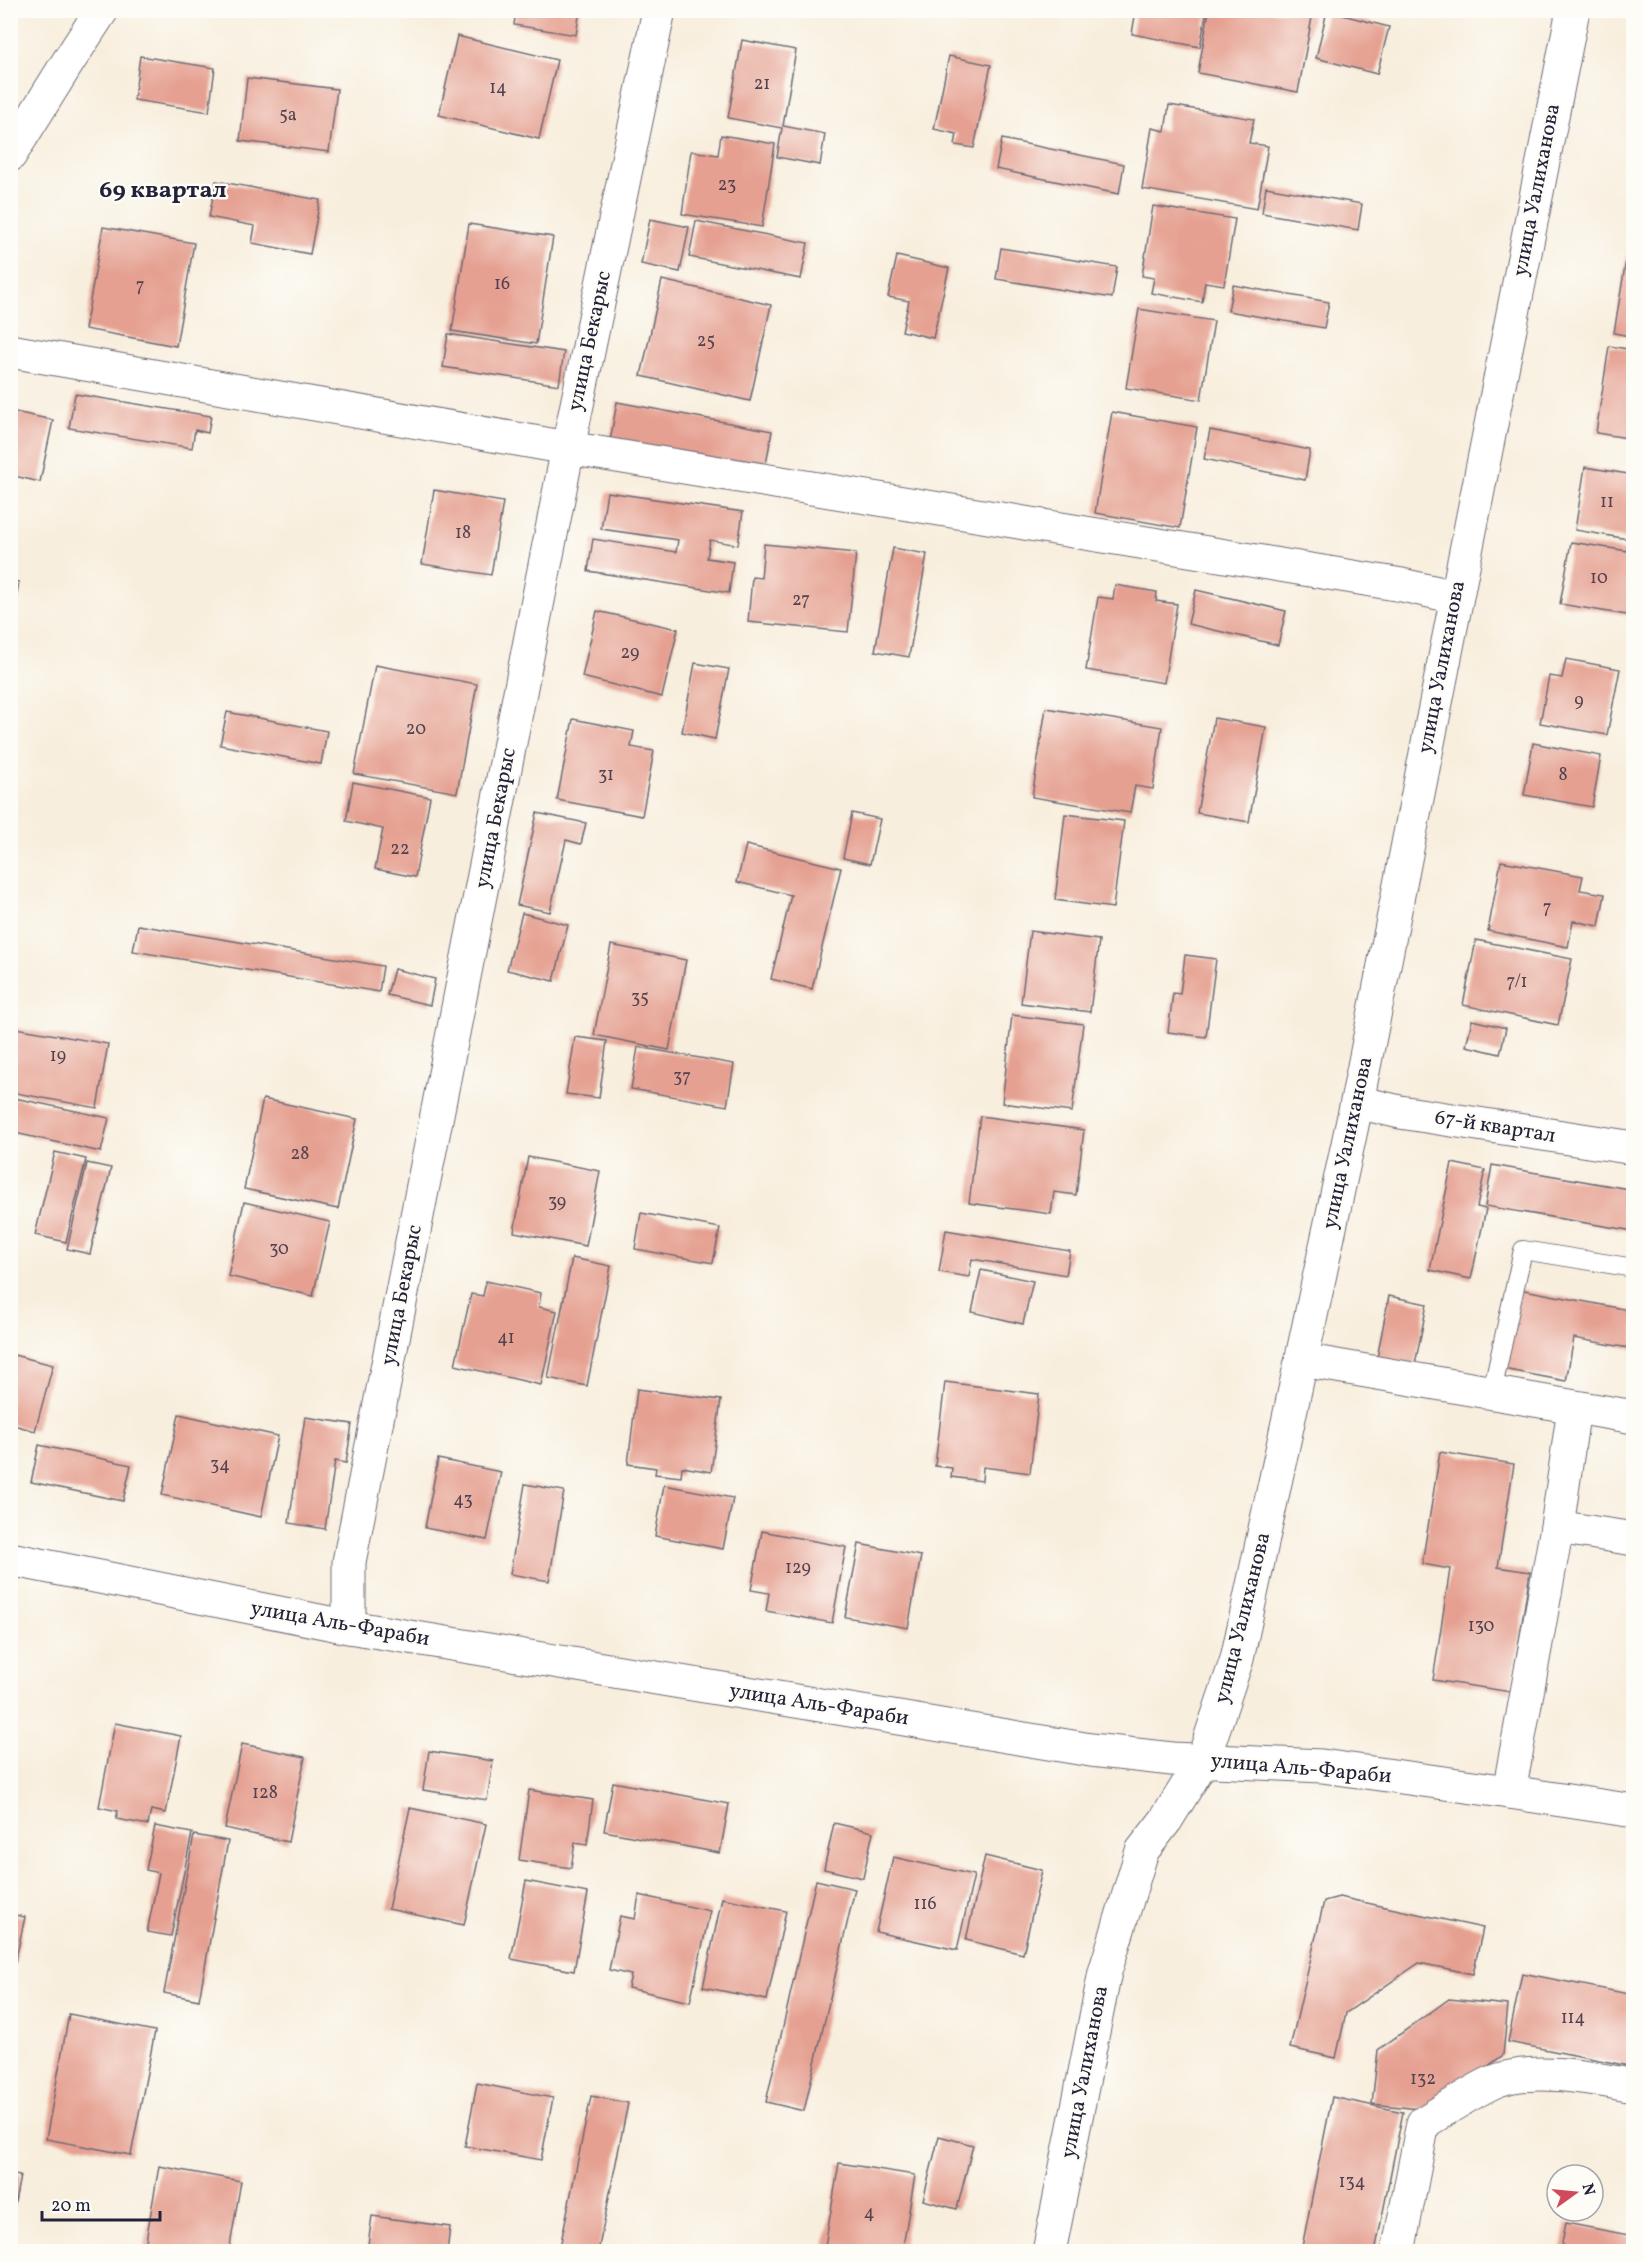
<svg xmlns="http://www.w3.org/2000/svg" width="1644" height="2262" viewBox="0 0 1644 2262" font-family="Vollkorn,serif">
  <rect width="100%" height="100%" fill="#fdfcf7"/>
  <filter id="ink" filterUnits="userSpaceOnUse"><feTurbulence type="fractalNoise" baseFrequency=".0167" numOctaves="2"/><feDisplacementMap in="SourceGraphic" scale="12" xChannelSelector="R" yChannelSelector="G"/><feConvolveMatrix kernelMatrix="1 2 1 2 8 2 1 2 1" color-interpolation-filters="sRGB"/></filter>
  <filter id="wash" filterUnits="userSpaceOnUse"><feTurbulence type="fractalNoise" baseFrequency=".008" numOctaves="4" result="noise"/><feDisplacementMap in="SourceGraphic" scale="24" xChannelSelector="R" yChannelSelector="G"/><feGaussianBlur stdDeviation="1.35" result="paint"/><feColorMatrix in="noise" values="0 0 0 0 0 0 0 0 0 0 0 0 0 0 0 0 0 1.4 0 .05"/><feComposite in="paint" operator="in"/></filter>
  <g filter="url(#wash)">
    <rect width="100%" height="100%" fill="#f8eedd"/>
    <g id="blocks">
      <g fill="#e5a091">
        <polygon points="516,10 580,10 576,35 514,25"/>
        <polygon points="1136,10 1207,10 1200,47 1132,34"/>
        <polygon points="1209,10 1313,12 1298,92 1198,73"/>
        <polygon points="1327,11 1389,27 1377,74 1316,58"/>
        <polygon points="457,36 557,60 539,139 439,115"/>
        <polygon points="742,40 796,50 783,126 825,134 820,165 777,157 782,128 728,118"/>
        <polygon points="140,56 215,68 209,112 134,100"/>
        <polygon points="949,56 991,65 974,148 955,145 957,134 934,129"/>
        <polygon points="247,78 337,89 329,152 240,141"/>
        <polygon points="1169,105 1254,119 1249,143 1268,146 1257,209 1142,189 1152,128 1165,131"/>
        <polygon points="721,135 775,144 762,227 682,214 691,151 718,155"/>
        <polygon points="1002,139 1124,164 1119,194 996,169"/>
        <polygon points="216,181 320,200 310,254 252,243 255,226 209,217"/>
        <polygon points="1266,187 1362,204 1358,230 1262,213"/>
        <polygon points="1153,206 1235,219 1224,285 1205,282 1202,302 1151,293 1154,278 1142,276"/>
        <polygon points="650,219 689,227 680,272 641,264"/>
        <polygon points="696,221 808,243 801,279 689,257"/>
        <polygon points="469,224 553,237 536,344 452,331"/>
        <polygon points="103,227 194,243 176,346 85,329"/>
        <polygon points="1001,248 1117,267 1112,298 996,279"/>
        <polygon points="1627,254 1634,256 1634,337 1614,333"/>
        <polygon points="897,256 949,268 933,338 902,331 909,301 888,297"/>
        <polygon points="662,280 771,305 750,401 641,376"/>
        <polygon points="1233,285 1329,302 1324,328 1228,311"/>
        <polygon points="1139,309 1214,321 1201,400 1126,388"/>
        <polygon points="448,334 564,352 559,385 443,367"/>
        <polygon points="1609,346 1634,350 1634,439 1596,433"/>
        <polygon points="75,394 211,416 208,433 195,430 192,448 69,428"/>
        <polygon points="617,402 772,431 765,470 610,441"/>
        <polygon points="10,411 53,420 40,482 10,475"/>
        <polygon points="1112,412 1197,427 1180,528 1095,513"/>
        <polygon points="1210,430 1310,450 1305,480 1204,459"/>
        <polygon points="1585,467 1634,475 1634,540 1575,530"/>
        <polygon points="434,490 503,502 491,575 422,564"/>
        <polygon points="607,492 743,512 738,545 710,540 707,558 733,562 729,593 588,571 593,539 676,552 678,540 601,529"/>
        <polygon points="1571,542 1634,552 1633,616 1560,604"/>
        <polygon points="764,544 856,553 848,632 748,622 752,577 761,578"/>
        <polygon points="893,548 927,554 909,657 875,651"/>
        <polygon points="10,581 19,582 12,623 10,623"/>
        <polygon points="1115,585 1157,592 1156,601 1177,604 1164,683 1086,670 1098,597 1113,599"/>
        <polygon points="1196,590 1286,611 1278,645 1188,624"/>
        <polygon points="597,611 678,629 662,697 582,677"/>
        <polygon points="1566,659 1620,669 1607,735 1540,723 1549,676 1562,678"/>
        <polygon points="695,663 729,669 715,739 682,732"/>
        <polygon points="375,665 477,684 457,793 354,774"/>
        <polygon points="1046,708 1162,727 1153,789 1135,786 1130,813 1032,797"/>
        <polygon points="227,712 327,731 321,764 220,745"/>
        <polygon points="1214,718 1266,727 1249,822 1197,813"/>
        <polygon points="573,719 634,731 631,747 654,751 642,816 557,800"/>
        <polygon points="1533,743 1601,756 1592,807 1524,795"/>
        <polygon points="353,782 430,797 415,877 375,869 383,829 346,821"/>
        <polygon points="537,813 586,823 581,844 566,840 550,912 517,905"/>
        <polygon points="852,813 880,819 870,864 843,858"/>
        <polygon points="1065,814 1124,821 1113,908 1055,900"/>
        <polygon points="746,845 841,868 812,989 771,979 791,895 737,882"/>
        <polygon points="1501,861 1583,876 1580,890 1605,894 1599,926 1573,921 1568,947 1488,931"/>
        <polygon points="522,913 568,925 554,981 507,970"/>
        <polygon points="138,925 383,966 379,992 133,951"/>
        <polygon points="1030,931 1099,940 1090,1012 1021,1003"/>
        <polygon points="1476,940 1572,959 1558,1025 1463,1005"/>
        <polygon points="611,945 686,960 669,1050 594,1035"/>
        <polygon points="1185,955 1216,959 1206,1037 1168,1032 1173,993 1180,994"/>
        <polygon points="394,969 435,979 430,1005 387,995"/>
        <polygon points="1012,1015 1083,1024 1072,1112 1002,1103"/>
        <polygon points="1472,1020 1506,1028 1500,1054 1466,1046"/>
        <polygon points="10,1027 108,1044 97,1108 10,1092"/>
        <polygon points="575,1037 607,1041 599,1098 566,1094"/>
        <polygon points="638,1047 734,1064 727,1106 631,1089"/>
        <polygon points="10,1097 109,1118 101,1152 10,1132"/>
        <polygon points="263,1099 357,1119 338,1209 244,1189"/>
        <polygon points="980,1116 1084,1130 1076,1195 1054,1192 1051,1214 969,1203"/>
        <polygon points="55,1152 86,1159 66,1242 35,1235"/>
        <polygon points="528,1157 600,1171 586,1246 514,1232"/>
        <polygon points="87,1163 111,1168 90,1254 67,1249"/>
        <polygon points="1452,1163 1485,1170 1477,1207 1486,1209 1471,1279 1430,1270"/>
        <polygon points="1492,1165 1634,1190 1634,1231 1485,1206"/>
        <polygon points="244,1202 330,1222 313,1296 228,1276"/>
        <polygon points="641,1213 720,1228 713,1263 635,1249"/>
        <polygon points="946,1230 1070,1251 1066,1275 972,1259 969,1277 939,1272"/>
        <polygon points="572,1258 611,1266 587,1386 548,1378"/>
        <polygon points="981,1270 1033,1281 1023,1324 972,1312"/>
        <polygon points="486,1281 541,1293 539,1307 557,1311 541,1385 455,1365 471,1294 483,1296"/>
        <polygon points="1519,1289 1634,1311 1634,1349 1574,1338 1566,1381 1503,1369"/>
        <polygon points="1389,1296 1427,1304 1414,1370 1376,1363"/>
        <polygon points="10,1354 53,1365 35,1431 10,1424"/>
        <polygon points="945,1382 1039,1394 1030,1473 983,1467 982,1481 951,1477 952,1468 935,1466"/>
        <polygon points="637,1389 721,1400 711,1472 682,1467 681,1477 655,1474 656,1468 628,1464"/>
        <polygon points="179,1414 278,1436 261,1517 162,1495"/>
        <polygon points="305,1417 352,1424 346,1463 335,1461 325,1529 289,1523"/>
        <polygon points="39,1445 131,1465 123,1501 31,1482"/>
        <polygon points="1440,1452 1514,1464 1498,1567 1530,1572 1511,1692 1433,1680 1450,1569 1422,1564"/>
        <polygon points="438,1459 501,1472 487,1540 425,1528"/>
        <polygon points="525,1484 564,1491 549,1581 510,1574"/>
        <polygon points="664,1485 733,1498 723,1549 655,1536"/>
        <polygon points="762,1531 846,1547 832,1623 766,1611 769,1593 751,1590"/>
        <polygon points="859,1544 921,1556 908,1628 845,1617"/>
        <polygon points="115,1723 181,1736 166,1813 151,1810 148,1825 116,1819 118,1811 99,1807"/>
        <polygon points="242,1744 305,1757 288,1842 225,1828"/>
        <polygon points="429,1751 493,1761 487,1800 423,1790"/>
        <polygon points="613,1782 729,1804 720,1853 604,1831"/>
        <polygon points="529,1790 593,1800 587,1845 575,1843 571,1868 519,1860"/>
        <polygon points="410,1808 486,1824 464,1925 388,1909"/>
        <polygon points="834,1823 873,1832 863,1878 824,1869"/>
        <polygon points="155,1826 192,1833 171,1936 147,1932 159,1873 146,1870"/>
        <polygon points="194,1835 228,1841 199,2000 164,1993"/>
        <polygon points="985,1856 1042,1870 1023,1954 966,1940"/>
        <polygon points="893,1857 974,1875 957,1950 876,1932"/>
        <polygon points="816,1880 855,1889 804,2111 766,2102"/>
        <polygon points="526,1881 588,1893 574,1971 511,1959"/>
        <polygon points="639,1895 710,1911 690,2002 628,1988 631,1975 609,1970 620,1916 635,1919"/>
        <polygon points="1339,1897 1483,1928 1473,1974 1419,1963 1346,2013 1336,2058 1290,2048 1324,1901"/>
        <polygon points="722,1898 786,1911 767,2000 703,1987"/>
        <polygon points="10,1914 25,1917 15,1963 10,1962"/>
        <polygon points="1522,1973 1634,1995 1634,2067 1508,2042"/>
        <polygon points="1449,1999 1508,2005 1503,2055 1429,2110 1372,2104 1378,2050"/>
        <polygon points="69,2014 155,2031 131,2155 46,2139"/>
        <polygon points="477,2083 553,2098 541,2160 465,2146"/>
        <polygon points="591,2096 628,2103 598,2252 559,2252"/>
        <polygon points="1332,2097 1403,2112 1375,2252 1301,2252"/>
        <polygon points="939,2136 973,2145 957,2209 923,2200"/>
        <polygon points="839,2163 915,2175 902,2252 824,2252"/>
        <polygon points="159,2166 241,2181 229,2252 144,2252"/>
        <polygon points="10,2174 20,2176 12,2218 10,2218"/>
        <polygon points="372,2216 450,2227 447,2252 367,2252"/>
        <polygon points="1566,2223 1634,2236 1634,2252 1560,2252"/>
      </g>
    </g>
  </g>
  <g filter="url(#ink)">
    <use href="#blocks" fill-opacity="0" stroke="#6d6974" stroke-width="1.5"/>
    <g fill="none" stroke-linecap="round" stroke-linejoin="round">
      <defs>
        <polyline id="service" points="1492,1392 1523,1250 1634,1268"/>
        <g id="minor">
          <polyline points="10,155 68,62 102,10"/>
          <polyline points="10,351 568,448 1402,585 1456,597"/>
          <polyline points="1357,1102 1400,1112 1634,1148"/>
          <polyline points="1302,1360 1634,1417"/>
          <polyline points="1557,1527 1634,1539"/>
          <polyline points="10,1559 349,1627 1091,1750 1172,1759 1322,1766 1509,1792 1634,1811"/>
          <polyline points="349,1627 349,1562 568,448 659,10"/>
          <polyline points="1509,1792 1557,1527 1574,1408"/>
          <polyline points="1049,2252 1105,1972 1142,1851 1166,1820 1203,1760 1237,1659 1357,1102 1573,10"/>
          <path d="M1398,2252L1423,2123C1445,2110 1468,2094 1491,2083C1530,2065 1592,2078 1634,2086"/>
        </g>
      </defs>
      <use href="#service" stroke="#6d6974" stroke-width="20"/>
      <use href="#minor" stroke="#6d6974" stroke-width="35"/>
      <use href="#service" stroke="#fff" stroke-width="18"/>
      <use href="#minor" stroke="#fff" stroke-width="33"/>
    </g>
  </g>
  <g text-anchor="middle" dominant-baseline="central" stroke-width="5" stroke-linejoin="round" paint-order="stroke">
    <g font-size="18" fill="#534250">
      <text x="762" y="84">21</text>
      <text x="498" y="88">14</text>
      <text x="288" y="115">5а</text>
      <text x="727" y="185">23</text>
      <text x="502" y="284">16</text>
      <text x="140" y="286">7</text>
      <text x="706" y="341">25</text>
      <text x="1607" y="502">11</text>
      <text x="463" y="533">18</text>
      <text x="1599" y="578">10</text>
      <text x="801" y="600">27</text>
      <text x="630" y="653">29</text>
      <text x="1579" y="701">9</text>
      <text x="416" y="729">20</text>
      <text x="606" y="775">31</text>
      <text x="1563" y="775">8</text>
      <text x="400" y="849">22</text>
      <text x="1547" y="908">7</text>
      <text x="1517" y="982">7/1</text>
      <text x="640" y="998">35</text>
      <text x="58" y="1056">19</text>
      <text x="682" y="1077">37</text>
      <text x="300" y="1154">28</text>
      <text x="557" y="1202">39</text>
      <text x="279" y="1249">30</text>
      <text x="506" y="1338">41</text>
      <text x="220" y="1465">34</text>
      <text x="463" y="1500">43</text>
      <text x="798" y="1568">129</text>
      <text x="1481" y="1626">130</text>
      <text x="265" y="1793">128</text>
      <text x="925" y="1904">116</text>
      <text x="1573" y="2018">114</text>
      <text x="1423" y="2079">132</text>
      <text x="1352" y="2182">134</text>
      <text x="869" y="2213">4</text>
    </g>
    <g font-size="21" fill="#22223b" stroke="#fdfcf7">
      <text transform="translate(1537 190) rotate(-79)">улица Уалиханова</text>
      <text transform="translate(590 341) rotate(-78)">улица Бекарыс</text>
      <text transform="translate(1442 667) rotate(-79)">улица Уалиханова</text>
      <text transform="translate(496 818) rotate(-79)">улица Бекарыс</text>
      <text transform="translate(1495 1127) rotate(9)">67-й квартал</text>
      <text transform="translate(1348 1143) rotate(-78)">улица Уалиханова</text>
      <text transform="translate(402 1295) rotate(-79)">улица Бекарыс</text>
      <text transform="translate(1243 1618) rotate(-76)">улица Уалиханова</text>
      <text transform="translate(340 1624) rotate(10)">улица Аль-Фараби</text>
      <text transform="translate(819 1705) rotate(9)">улица Аль-Фараби</text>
      <text transform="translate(1301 1769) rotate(5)">улица Аль-Фараби</text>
      <text transform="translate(1085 2072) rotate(-79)">улица Уалиханова</text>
    </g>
    <g font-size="24" font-weight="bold" fill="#22223b" stroke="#fdfcf7">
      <text x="163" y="191">69 квартал</text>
    </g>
  </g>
  <rect width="1644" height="2262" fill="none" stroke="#fdfcf7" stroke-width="36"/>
  <g transform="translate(1575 2193) rotate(75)"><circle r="28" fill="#fdfcf7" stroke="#a5a5ac" stroke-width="1.5"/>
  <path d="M0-4.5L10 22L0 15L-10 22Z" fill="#d1495b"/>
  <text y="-9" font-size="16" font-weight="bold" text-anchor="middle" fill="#22223b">N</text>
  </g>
  <path d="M42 2211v9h118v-9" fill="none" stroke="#22223b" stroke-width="3"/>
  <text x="51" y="2211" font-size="18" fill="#22223b" stroke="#fdfcf7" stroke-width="4.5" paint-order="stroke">20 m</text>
</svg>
